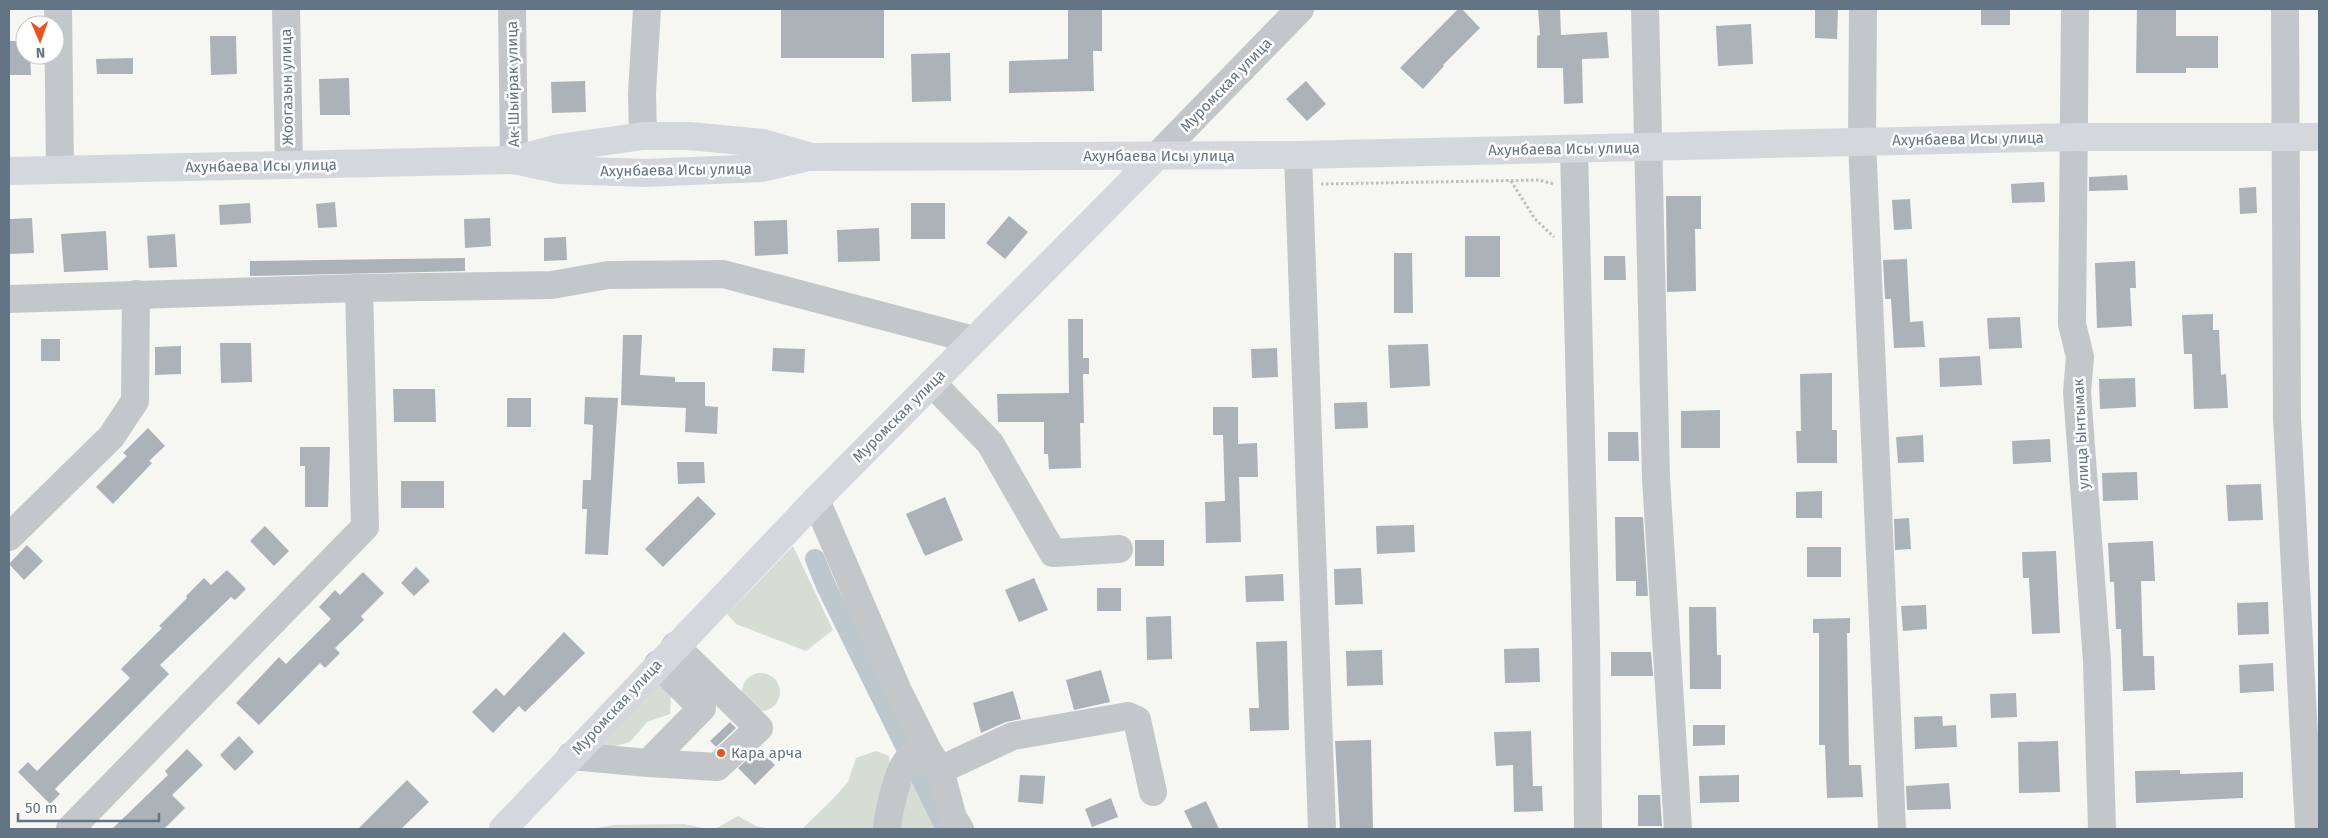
<svg xmlns="http://www.w3.org/2000/svg" width="2328" height="838" viewBox="0 0 2328 838" font-family="'Fira Sans',sans-serif">
  <rect width="100%" height="100%" fill="#f6f6f2"/>
  <g fill="#d6ddd3">
    <polygon points="793,546 833,630 806,651 736,624 727,614"/>
    <circle cx="761" cy="692" r="19"/>
    <polygon points="661,680 671,695 670,714 647,722 630,742 605,749 600,742"/>
    <polygon points="876,751 889,756 891,772 876,829 802,829 832,800 848,782 856,758"/>
    <polygon points="912,768 939,829 894,829"/>
    <polygon points="738,816 756,826 770,829 715,829"/>
    <polygon points="684,824 708,829 591,829 615,825"/>
  </g>
  <g fill="none" stroke-linecap="round" stroke-linejoin="round">
    <polyline stroke="#bcc8cd" stroke-width="20" points="815,559 826,586 946,829"/>
  </g>
  <g fill="#abb3b8">
    <rect x="781" y="9" width="103" height="49"/>
    <polygon points="1068,9 1102,9 1102,51 1093,51 1094,91 1009,93 1009,61 1068,59"/>
    <polygon points="1458,9 1462,9 1480,28 1443,65 1444,66 1423,89 1400,68"/>
    <polygon points="1538,9 1560,9 1561,35 1607,32 1609,58 1582,59 1583,103 1564,104 1563,68 1537,68 1537,36 1540,35"/>
    <polygon points="1815,9 1838,9 1837,39 1815,38"/>
    <rect x="1981" y="9" width="29" height="16"/>
    <polygon points="2137,9 2176,9 2176,36 2218,36 2218,68 2186,68 2186,73 2136,73"/>
    <polygon points="1751,24 1753,64 1718,66 1716,26"/>
    <polygon points="210,36 236,36 237,74 211,75"/>
    <polygon points="9,41 25,41 25,55 30,55 31,75 9,75"/>
    <polygon points="950,53 951,101 912,102 911,54"/>
    <polygon points="133,58 133,74 97,74 96,59"/>
    <polygon points="349,78 350,115 320,115 319,79"/>
    <polygon points="585,81 586,112 552,113 551,82"/>
    <polygon points="1306,81 1326,104 1307,121 1286,99"/>
    <polygon points="2127,175 2128,190 2089,191 2089,177"/>
    <polygon points="2044,182 2045,202 2012,203 2011,184"/>
    <polygon points="2256,187 2257,213 2240,214 2239,188"/>
    <polygon points="1666,196 1701,196 1701,229 1695,229 1696,291 1667,292"/>
    <polygon points="1910,199 1912,229 1894,230 1892,200"/>
    <polygon points="335,202 337,227 318,228 316,204"/>
    <polygon points="250,203 251,223 220,225 219,205"/>
    <rect x="911" y="203" width="34" height="36"/>
    <polygon points="1009,216 1028,232 1005,259 986,243"/>
    <polygon points="32,218 34,253 9,254 9,219"/>
    <polygon points="490,218 491,246 465,248 464,219"/>
    <polygon points="787,220 788,254 755,256 754,221"/>
    <polygon points="879,228 880,261 838,262 837,230"/>
    <polygon points="106,231 108,270 64,272 61,234"/>
    <polygon points="175,234 177,267 149,268 147,236"/>
    <rect x="1465" y="236" width="35" height="41"/>
    <polygon points="566,237 567,260 544,261 544,238"/>
    <polygon points="1394,253 1412,253 1413,313 1394,313"/>
    <polygon points="1604,256 1625,256 1626,280 1604,280"/>
    <polygon points="465,258 465,271 250,276 250,261"/>
    <polygon points="1907,259 1910,322 1923,321 1925,347 1894,348 1891,299 1885,299 1883,260"/>
    <polygon points="2135,261 2136,288 2130,288 2132,326 2097,328 2095,263"/>
    <polygon points="2213,314 2213,330 2219,330 2221,375 2226,374 2228,408 2194,409 2192,354 2184,354 2182,315"/>
    <polygon points="2020,317 2022,348 1989,349 1987,318"/>
    <polygon points="1068,319 1083,319 1083,358 1089,358 1089,374 1083,374 1084,423 1080,423 1081,468 1049,469 1048,454 1044,454 1044,422 998,422 997,394 1069,393"/>
    <polygon points="623,335 642,335 640,375 675,377 675,382 705,382 705,406 718,407 717,434 685,432 686,408 621,405"/>
    <rect x="41" y="339" width="19" height="22"/>
    <polygon points="220,343 251,343 252,382 221,383"/>
    <polygon points="1428,344 1430,386 1390,388 1388,345"/>
    <polygon points="181,346 181,374 155,375 155,347"/>
    <polygon points="773,348 805,349 804,373 772,371"/>
    <polygon points="1277,348 1278,377 1252,378 1251,349"/>
    <polygon points="1980,356 1982,385 1940,387 1939,358"/>
    <polygon points="1832,373 1832,430 1837,430 1837,463 1797,463 1796,431 1801,431 1800,374"/>
    <polygon points="2135,378 2136,407 2100,409 2099,379"/>
    <polygon points="393,389 435,389 436,422 394,422"/>
    <polygon points="585,397 618,398 608,555 585,554 587,509 582,509 583,480 591,480 593,425 584,424"/>
    <rect x="507" y="398" width="24" height="29"/>
    <polygon points="1367,402 1368,428 1335,429 1334,403"/>
    <polygon points="1213,407 1238,407 1238,444 1257,443 1258,477 1239,477 1241,542 1206,543 1205,502 1225,501 1223,435 1213,435"/>
    <polygon points="1720,410 1720,448 1681,448 1681,411"/>
    <polygon points="148,428 165,446 149,461 152,463 113,504 96,487 127,456 123,453"/>
    <polygon points="1608,432 1638,432 1639,461 1608,461"/>
    <polygon points="1923,435 1924,462 1898,463 1896,437"/>
    <polygon points="2050,439 2051,462 2013,464 2012,441"/>
    <polygon points="300,447 330,447 328,507 305,507 305,466 300,466"/>
    <polygon points="677,462 704,462 705,483 678,484"/>
    <polygon points="2137,472 2138,500 2103,501 2102,473"/>
    <rect x="401" y="481" width="43" height="27"/>
    <polygon points="2261,484 2263,520 2228,521 2226,485"/>
    <polygon points="1822,491 1822,518 1796,518 1796,492"/>
    <polygon points="698,496 716,514 663,567 645,549"/>
    <polygon points="945,497 963,540 925,556 906,514"/>
    <polygon points="1615,517 1643,517 1648,596 1636,596 1636,581 1616,581"/>
    <polygon points="1909,518 1911,549 1895,550 1894,519"/>
    <polygon points="1414,525 1415,552 1377,554 1376,526"/>
    <polygon points="265,526 289,551 274,566 250,541"/>
    <rect x="1135" y="540" width="29" height="26"/>
    <polygon points="2153,541 2155,581 2141,581 2143,656 2154,656 2155,690 2123,691 2121,629 2116,629 2114,582 2110,582 2108,543"/>
    <polygon points="27,545 43,561 24,580 9,564"/>
    <rect x="1807" y="547" width="34" height="30"/>
    <polygon points="2056,551 2060,633 2032,634 2029,578 2023,578 2022,552"/>
    <polygon points="416,567 430,581 414,596 401,583"/>
    <polygon points="1361,568 1363,604 1335,605 1334,569"/>
    <polygon points="227,570 246,589 235,600 231,597 160,665 169,674 55,789 60,794 50,804 18,772 28,762 37,771 130,678 121,669 162,628 159,626 187,598 186,596 204,578 211,585"/>
    <polygon points="363,572 384,593 361,616 364,620 335,648 340,653 325,668 320,663 259,725 236,703 279,657 286,664 331,619 319,607 335,590 340,595"/>
    <polygon points="1283,574 1284,601 1246,602 1245,576"/>
    <polygon points="1034,578 1048,610 1019,622 1005,590"/>
    <rect x="1097" y="588" width="24" height="23"/>
    <polygon points="2268,602 2269,634 2238,635 2237,603"/>
    <polygon points="1926,605 1927,629 1903,631 1901,606"/>
    <polygon points="1689,607 1716,607 1717,655 1721,655 1721,689 1690,689"/>
    <polygon points="1171,616 1172,659 1147,660 1146,617"/>
    <polygon points="1850,618 1850,633 1847,633 1849,765 1861,765 1863,797 1827,798 1825,745 1819,745 1819,633 1813,633 1813,619"/>
    <polygon points="564,632 585,653 525,712 519,706 493,733 472,712 496,688 504,696"/>
    <polygon points="1287,641 1289,730 1250,731 1249,708 1259,708 1256,642"/>
    <polygon points="1539,648 1540,682 1505,683 1504,649"/>
    <polygon points="1382,650 1383,685 1347,686 1346,651"/>
    <polygon points="1611,652 1651,652 1653,676 1611,676"/>
    <polygon points="2273,663 2274,691 2240,693 2239,665"/>
    <polygon points="1101,670 1110,702 1074,710 1066,680"/>
    <polygon points="1013,691 1021,719 1006,722 981,733 973,703"/>
    <polygon points="2016,693 2017,717 1991,718 1990,694"/>
    <polygon points="1942,716 1943,726 1956,725 1957,747 1915,749 1914,717"/>
    <polygon points="730,722 736,728 716,747 710,741"/>
    <polygon points="1693,725 1725,725 1725,745 1693,746"/>
    <polygon points="1531,731 1533,786 1542,786 1543,811 1514,812 1513,765 1496,766 1494,732"/>
    <polygon points="239,736 254,752 235,771 220,755"/>
    <polygon points="1371,740 1373,829 1340,829 1335,741"/>
    <polygon points="2058,741 2060,792 2019,793 2018,742"/>
    <polygon points="187,749 203,765 172,795 185,808 164,829 112,829 168,775 165,771"/>
    <polygon points="759,749 775,765 755,785 738,768"/>
    <polygon points="2180,770 2180,774 2243,772 2243,798 2136,803 2135,771"/>
    <polygon points="1020,775 1045,776 1043,804 1018,802"/>
    <polygon points="1739,775 1739,802 1700,803 1699,776"/>
    <polygon points="407,780 429,802 401,829 358,829"/>
    <polygon points="1949,783 1951,809 1907,810 1906,786"/>
    <polygon points="1638,795 1660,795 1662,826 1638,826"/>
    <polygon points="1111,798 1118,817 1092,827 1085,809"/>
    <polygon points="1206,801 1219,829 1193,829 1184,811"/>
  </g>
  <g fill="none" stroke-linecap="round" stroke-linejoin="round">
    <g stroke="#bcbfc1" stroke-width="3" stroke-dasharray="2.5 2.5" stroke-linecap="butt">
      <polyline points="1511,181 1535,219 1554,237"/>
      <polyline points="1321,184 1539,180 1554,184"/>
    </g>
    <g stroke="#c3c7ca" stroke-width="28">
      <polyline points="58,9 60,169"/>
      <polyline points="286,9 289,165"/>
      <polyline points="512,9 514,160"/>
      <polyline points="1645,9 1656,479 1678,829"/>
      <polyline points="1863,9 1862,141 1892,829"/>
      <polyline points="2075,9 2072,324 2080,357 2077,392 2097,661 2102,829"/>
      <polyline points="2285,9 2287,418 2309,829"/>
      <polyline points="643,136 642,93 647,9"/>
      <polyline points="1574,149 1586,643 1588,829"/>
      <polyline points="1298,155 1322,829"/>
      <polyline points="1157,156 1300,9"/>
      <polyline points="9,299 359,288 552,285 608,275 723,274 974,340"/>
      <polyline points="932,383 990,443 1053,553 1119,549"/>
      <polyline points="816,500 898,691 928,751 940,770 953,818 960,829"/>
      <polyline points="9,537 111,437 135,401 136,294"/>
      <polyline points="571,756 648,763 702,708 658,664"/>
      <polyline points="648,763 717,767 759,728 675,646"/>
      <polyline points="940,770 1013,736 1128,716 1137,720 1153,792"/>
      <polyline points="70,829 365,527 359,288"/>
      <path d="M887,829C888,815 897,772 907,761C911,757 922,754 928,751"/>
    </g>
    <g stroke="#d4d8dc" stroke-width="28">
      <polyline points="518,159 559,148 643,136 689,136 763,143 808,156"/>
      <polyline points="9,171 514,160 561,170 645,173 761,168 808,157 1298,155 2074,137 2319,137"/>
      <polyline points="503,829 816,500 1157,156"/>
    </g>
  </g>
  <circle fill="#eb521d" stroke="#fff" stroke-width="2" cx="721" cy="753" r="5"/>
  <g text-anchor="middle" dominant-baseline="central" stroke-width="5" stroke-linejoin="round" paint-order="stroke">
    <g font-size="15" fill="#637584" stroke="#fff">
      <text transform="translate(513 84) rotate(-91)">Ак-Шыйрак улица</text>
      <text transform="translate(1226 85) rotate(-46)">Муромская улица</text>
      <text transform="translate(287 87) rotate(-91)">Жоогазын улица</text>
      <text transform="translate(1968 139) rotate(-1)">Ахунбаева Исы улица</text>
      <text transform="translate(1564 149) rotate(-1)">Ахунбаева Исы улица</text>
      <text x="1159" y="156">Ахунбаева Исы улица</text>
      <text transform="translate(261 166) rotate(-1)">Ахунбаева Исы улица</text>
      <text transform="translate(676 170) rotate(-1)">Ахунбаева Исы улица</text>
      <text transform="translate(899 416) rotate(-45)">Муромская улица</text>
      <text transform="translate(2081 434) rotate(-93)">улица Ынтымак</text>
      <text transform="translate(617 707) rotate(-47)">Муромская улица</text>
    </g>
    <g font-size="15" fill="#637584" stroke="#fff" text-anchor="start">
      <text x="731" y="753">Кара арча</text>
    </g>
  </g>
  <rect width="2328" height="838" fill="none" stroke="#637584" stroke-width="20"/>
  <g transform="translate(40 40) rotate(178)"><circle r="24" fill="#ffffff" stroke="#c1c8ce"/>
  <path d="M0-4L9 19L0 12L-9 19Z" fill="#eb521d"/>
  <text y="-8" font-size="14" font-weight="bold" text-anchor="middle" fill="#637584">N</text>
  </g>
  <path d="M18 813v8h141v-8" fill="none" stroke="#637584" stroke-width="2.5"/>
  <text x="25" y="813" font-size="15" fill="#637584" stroke="#ffffff" stroke-width="4" paint-order="stroke">50 m</text>
</svg>
